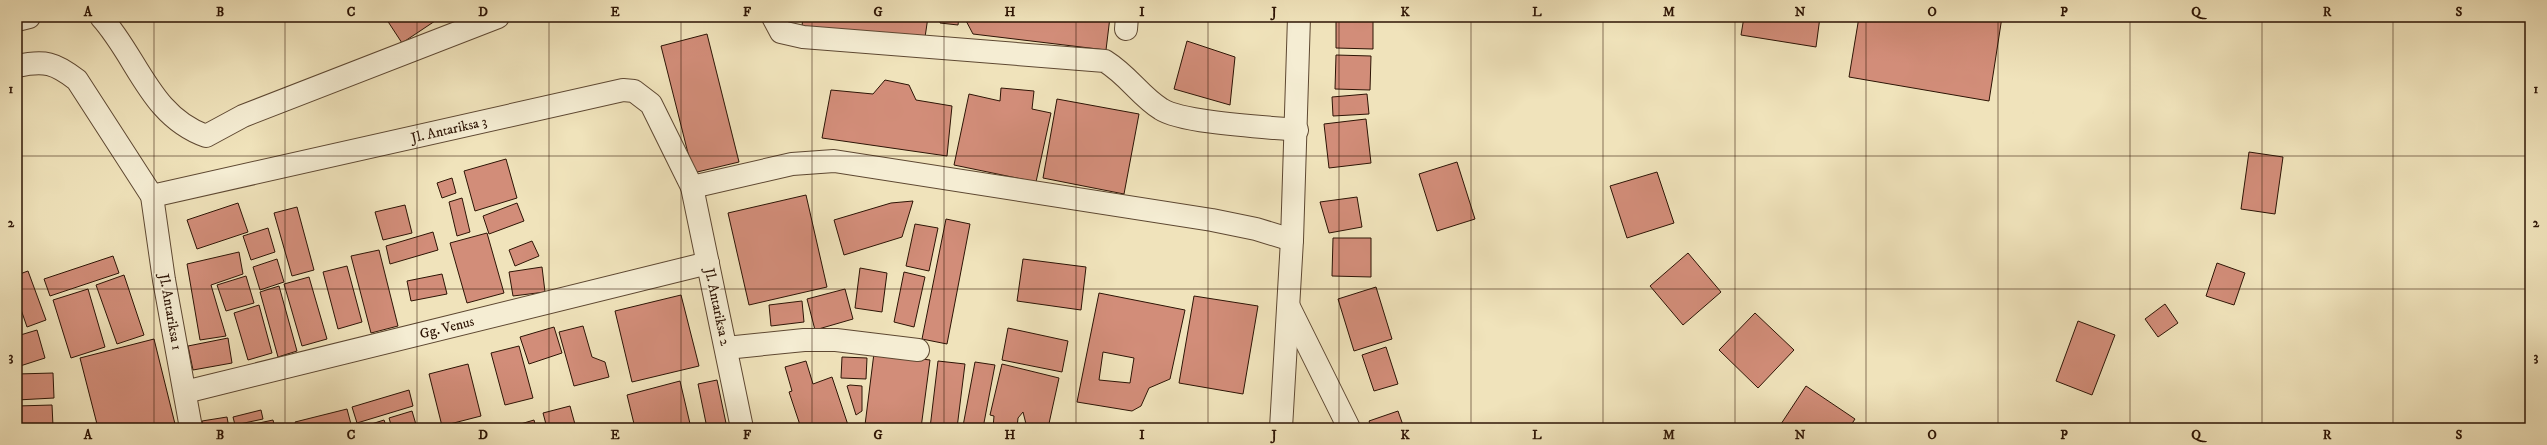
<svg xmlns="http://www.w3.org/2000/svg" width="2547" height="445" viewBox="0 0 2547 445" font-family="'IM FELL DW Pica',serif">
  <rect width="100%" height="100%" fill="#f0e3bb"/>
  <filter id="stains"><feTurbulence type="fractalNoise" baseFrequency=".005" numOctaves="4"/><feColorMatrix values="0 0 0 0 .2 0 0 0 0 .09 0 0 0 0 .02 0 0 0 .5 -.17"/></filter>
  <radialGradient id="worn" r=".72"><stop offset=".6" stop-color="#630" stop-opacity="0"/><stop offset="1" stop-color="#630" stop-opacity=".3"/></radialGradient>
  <g fill="#d28d79" stroke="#2d1405" fill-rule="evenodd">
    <polygon points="385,17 441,17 402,43"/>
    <polygon points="803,17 928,17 924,44 802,26"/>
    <polygon points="941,17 959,17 958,25 940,23"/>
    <polygon points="964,17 1110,17 1106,50 973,34"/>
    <polygon points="1336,17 1373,17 1373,49 1336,48"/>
    <polygon points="1744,17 1820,17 1816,47 1741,35"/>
    <polygon points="1859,17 2002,17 1989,101 1849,77"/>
    <polygon points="707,34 739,162 693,173 661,46"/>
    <polygon points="1187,41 1235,57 1230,105 1174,89"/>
    <polygon points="1336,55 1371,56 1370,90 1335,89"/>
    <polygon points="885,80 909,85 916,100 952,106 947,156 822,138 831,90 873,94"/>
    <polygon points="1001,88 1034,91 1032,109 1051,113 1036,182 954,165 969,94 1000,101"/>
    <polygon points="1367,94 1369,114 1333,116 1332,97"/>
    <polygon points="1057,99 1139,114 1124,194 1043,178"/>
    <polygon points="1366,119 1371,163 1329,168 1324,124"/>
    <polygon points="2249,152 2283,157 2275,214 2241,209"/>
    <polygon points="506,159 517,198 475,211 464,171"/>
    <polygon points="1457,162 1475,219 1437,231 1419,174"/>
    <polygon points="1657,172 1674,223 1627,238 1610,186"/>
    <polygon points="452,178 456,193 442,198 437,183"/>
    <polygon points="806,195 827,287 749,305 728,213"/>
    <polygon points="1357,197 1362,227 1329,233 1320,202"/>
    <polygon points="462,198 470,232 457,236 449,202"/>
    <polygon points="913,201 902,237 844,255 834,220 891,203"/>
    <polygon points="238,203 248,232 197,249 187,220"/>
    <polygon points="517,203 524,221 489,234 483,216"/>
    <polygon points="405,205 412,233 383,240 375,212"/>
    <polygon points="297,207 314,270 292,276 274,213"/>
    <polygon points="946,219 970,224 947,344 922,339"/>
    <polygon points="915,224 938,228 929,271 906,266"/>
    <polygon points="268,228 275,252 251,260 243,236"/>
    <polygon points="433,232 438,250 390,264 386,246"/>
    <polygon points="487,233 504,293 467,303 450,243"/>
    <polygon points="1333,238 1371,238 1371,277 1332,276"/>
    <polygon points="532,241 539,256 515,266 509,250"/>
    <polygon points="379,250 398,326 371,333 351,256"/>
    <polygon points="239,252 243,274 211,285 226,336 200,340 187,264"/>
    <polygon points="1688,253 1721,292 1683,325 1650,286"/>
    <polygon points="113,256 119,273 50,296 44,279"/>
    <polygon points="277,259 284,282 260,290 253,267"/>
    <polygon points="1023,259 1086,267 1081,310 1017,301"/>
    <polygon points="2217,263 2245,273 2234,305 2206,296"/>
    <polygon points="347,266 362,322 338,329 323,272"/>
    <polygon points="542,267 545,292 513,296 509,272"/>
    <polygon points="860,268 887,273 882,312 855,308"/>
    <polygon points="28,271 46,320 27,327 17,298 17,275"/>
    <polygon points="904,272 925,277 914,327 894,322"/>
    <polygon points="442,274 447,294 411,301 407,281"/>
    <polygon points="124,275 144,335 117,344 96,285"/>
    <polygon points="246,276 254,303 226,311 217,285"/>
    <polygon points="309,277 327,339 302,346 284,284"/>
    <polygon points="279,286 297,351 278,357 260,292"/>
    <polygon points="1376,287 1392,339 1354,351 1338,299"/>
    <polygon points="88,289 105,347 71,358 53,300"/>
    <polygon points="845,289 853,319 815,330 807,299"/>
    <path d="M1099,293L1185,310L1170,379L1149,388L1141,406L1132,411L1077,402ZM1103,352L1134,358L1130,383L1099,380Z"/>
    <polygon points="681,295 699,366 632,382 615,311"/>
    <polygon points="1194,296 1258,306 1243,394 1179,383"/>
    <polygon points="802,301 804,322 771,326 769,305"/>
    <polygon points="2165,304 2178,323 2158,337 2145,319"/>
    <polygon points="259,305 272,353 248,360 234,313"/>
    <polygon points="1755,313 1794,350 1758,388 1719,350"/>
    <polygon points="2078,321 2115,335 2092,395 2056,381"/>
    <polygon points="583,326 592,357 605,362 609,377 574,386 559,332"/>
    <polygon points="554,327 562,353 529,364 520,337"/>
    <polygon points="1008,328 1068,341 1062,372 1002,360"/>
    <polygon points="37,330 45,358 17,367 17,336"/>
    <polygon points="228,338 232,363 193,370 188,346"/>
    <polygon points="154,339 176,428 98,428 80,358"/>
    <polygon points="519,346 533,398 505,405 491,353"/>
    <polygon points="1386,347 1398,384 1374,391 1362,355"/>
    <polygon points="874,353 930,360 921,428 892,428 865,425"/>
    <polygon points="842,357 867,358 866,379 841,378"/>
    <polygon points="806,361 813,384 832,377 849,428 801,428 789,392 792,391 785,367"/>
    <polygon points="938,361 965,364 957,428 930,428"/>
    <polygon points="975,362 995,365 983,428 963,426"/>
    <polygon points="468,364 481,416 442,426 429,374"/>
    <polygon points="1002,364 1059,378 1048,428 1026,424 1023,412 1018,418 1017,428 993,428 994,416 990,415"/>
    <polygon points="53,373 54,398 17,400 17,374"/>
    <polygon points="717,380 727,428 707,428 698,384"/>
    <polygon points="680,381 691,428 635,428 627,395"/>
    <polygon points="850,385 862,386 862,411 856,415 847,386"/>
    <polygon points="1806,386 1855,419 1849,428 1779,427"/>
    <polygon points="409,390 413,406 357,423 352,407"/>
    <polygon points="52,405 53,426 17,427 17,406"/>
    <polygon points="570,406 576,428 547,428 543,413"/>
    <polygon points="347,409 352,428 297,428 295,422"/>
    <polygon points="261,410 263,419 235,425 233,417"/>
    <polygon points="412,411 417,428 392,428 389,418"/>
    <polygon points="1398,411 1404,428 1372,428 1369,421"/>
    <polygon points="227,417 229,428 204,428 202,421"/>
    <polygon points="273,420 275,428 236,428"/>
    <polygon points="384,420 387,428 362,428 362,427"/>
    <polygon points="534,420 536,428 507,428"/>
  </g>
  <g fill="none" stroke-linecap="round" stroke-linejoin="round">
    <defs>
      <g id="minor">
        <path d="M101,17C138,58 150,116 206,136L243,116L498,17"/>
        <path d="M773,17L781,32L803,37L1105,61C1129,76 1140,96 1161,109C1182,123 1268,127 1297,130"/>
        <polyline points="17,20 29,17"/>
        <polyline points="1126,29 1127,17"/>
        <path d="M17,66C45,60 55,63 77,80L152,196L164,280L191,428"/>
        <polyline points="692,187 792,164 834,161 1212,220 1256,229 1292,240"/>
        <polyline points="152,196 623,90 634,91 651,104 692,187 742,428"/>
        <polyline points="1289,307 1349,428"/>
        <polyline points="726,348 804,340 836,340 918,350"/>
        <polyline points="185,392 708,263"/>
        <polyline points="1281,428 1292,240 1299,17"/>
      </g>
    </defs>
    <use href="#minor" stroke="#5e4832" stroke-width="24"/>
    <use href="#minor" stroke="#f5edd3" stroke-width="22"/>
  </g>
  <path fill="none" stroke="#2d1405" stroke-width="1" stroke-opacity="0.55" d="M154,17V428M285,17V428M417,17V428M549,17V428M681,17V428M812,17V428M944,17V428M1076,17V428M1208,17V428M1339,17V428M1471,17V428M1603,17V428M1735,17V428M1866,17V428M1998,17V428M2130,17V428M2262,17V428M2393,17V428M17,156H2530M17,289H2530"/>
  <g text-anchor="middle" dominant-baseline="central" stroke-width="3.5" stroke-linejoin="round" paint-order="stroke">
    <g font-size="14" fill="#2d1405" stroke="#f5edd3">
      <text transform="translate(449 130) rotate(-13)">Jl. Antariksa 3</text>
      <text transform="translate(717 307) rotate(78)">Jl. Antariksa 2</text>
      <text transform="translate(170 312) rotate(80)">Jl. Antariksa 1</text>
      <text transform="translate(447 328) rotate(-14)">Gg. Venus</text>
    </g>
  </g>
  <rect width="2547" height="445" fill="none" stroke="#f0e3bb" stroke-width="44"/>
  <rect x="22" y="22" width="2503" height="401" fill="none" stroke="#2d1405" stroke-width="1.5"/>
  <g font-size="13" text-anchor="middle" font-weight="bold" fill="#2d1405">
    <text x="88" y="16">A</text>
    <text x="220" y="16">B</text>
    <text x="351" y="16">C</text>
    <text x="483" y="16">D</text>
    <text x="615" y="16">E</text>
    <text x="747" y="16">F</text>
    <text x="878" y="16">G</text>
    <text x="1010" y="16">H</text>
    <text x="1142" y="16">I</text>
    <text x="1274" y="16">J</text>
    <text x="1405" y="16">K</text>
    <text x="1537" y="16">L</text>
    <text x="1669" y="16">M</text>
    <text x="1800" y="16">N</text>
    <text x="1932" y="16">O</text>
    <text x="2064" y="16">P</text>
    <text x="2196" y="16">Q</text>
    <text x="2327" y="16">R</text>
    <text x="2459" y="16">S</text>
    <text x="11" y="93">1</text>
    <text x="2536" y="93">1</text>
    <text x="11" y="227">2</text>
    <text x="2536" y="227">2</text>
    <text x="11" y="361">3</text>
    <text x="2536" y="361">3</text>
    <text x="88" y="439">A</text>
    <text x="220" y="439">B</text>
    <text x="351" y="439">C</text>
    <text x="483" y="439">D</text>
    <text x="615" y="439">E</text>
    <text x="747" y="439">F</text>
    <text x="878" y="439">G</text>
    <text x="1010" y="439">H</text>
    <text x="1142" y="439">I</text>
    <text x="1274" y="439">J</text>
    <text x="1405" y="439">K</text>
    <text x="1537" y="439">L</text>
    <text x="1669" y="439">M</text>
    <text x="1800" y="439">N</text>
    <text x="1932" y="439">O</text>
    <text x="2064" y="439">P</text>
    <text x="2196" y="439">Q</text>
    <text x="2327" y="439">R</text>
    <text x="2459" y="439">S</text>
  </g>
  <rect width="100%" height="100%" filter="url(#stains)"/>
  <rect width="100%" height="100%" fill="url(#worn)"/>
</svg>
